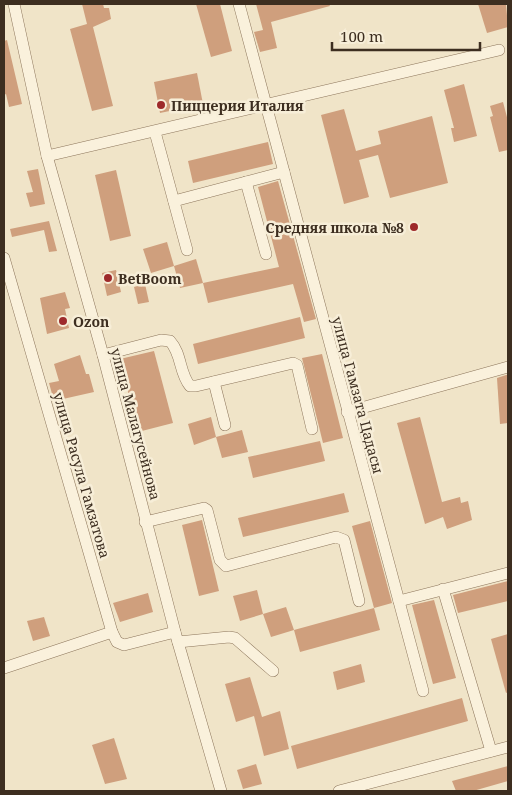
<svg xmlns="http://www.w3.org/2000/svg" width="512" height="795" viewBox="0 0 512 795" font-family="'Noto Serif',serif">
  <rect width="100%" height="100%" fill="#f0e4c8"/>
  <g fill="#cf9f7d">
    <polygon points="82,4 103,4 104,8 109,8 111,19 93,27 113,106 92,111 70,29 87,24"/>
    <polygon points="196,4 220,4 232,51 211,57"/>
    <polygon points="256,4 329,4 330,6 271,22 277,48 260,52 254,32 263,30"/>
    <polygon points="478,4 506,4 508,27 487,33"/>
    <polygon points="7,40 22,104 9,107 6,94 4,95 4,41"/>
    <polygon points="197,73 203,104 160,113 154,82"/>
    <polygon points="464,84 477,136 454,142 451,128 454,128 444,90"/>
    <polygon points="503,102 508,121 508,150 499,152 490,117 493,116 490,106"/>
    <polygon points="344,109 356,151 381,144 378,131 432,116 448,183 390,198 378,155 359,160 369,197 344,204 321,115"/>
    <polygon points="268,142 273,164 193,183 188,161"/>
    <polygon points="38,169 45,204 30,207 26,193 33,192 27,171"/>
    <polygon points="116,170 131,236 110,241 95,175"/>
    <polygon points="278,181 316,319 304,322 293,284 208,303 203,283 279,267 258,187"/>
    <polygon points="49,221 57,251 49,252 44,230 12,237 10,229"/>
    <polygon points="167,242 174,266 151,273 143,249"/>
    <polygon points="196,259 203,283 180,288 174,266"/>
    <polygon points="116,270 121,292 107,296 102,273"/>
    <polygon points="145,284 149,302 138,304 134,287"/>
    <polygon points="65,292 70,308 65,309 69,328 47,334 40,298"/>
    <polygon points="300,317 305,338 198,364 193,344"/>
    <polygon points="154,351 173,423 138,432 120,359"/>
    <polygon points="322,354 343,438 323,443 302,358"/>
    <polygon points="80,355 86,374 89,374 94,392 54,401 49,383 59,381 54,364"/>
    <polygon points="506,375 508,375 508,423 500,424 497,378"/>
    <polygon points="211,417 216,437 194,445 188,424"/>
    <polygon points="420,417 442,502 460,497 461,503 468,501 472,520 447,529 443,517 425,524 397,423"/>
    <polygon points="242,430 248,452 222,458 216,437"/>
    <polygon points="320,441 325,461 253,478 248,457"/>
    <polygon points="344,493 349,512 243,537 238,518"/>
    <polygon points="202,520 219,591 199,596 182,525"/>
    <polygon points="370,521 392,603 374,608 352,526"/>
    <polygon points="508,581 508,601 458,613 453,595"/>
    <polygon points="257,590 263,614 240,621 233,596"/>
    <polygon points="148,593 153,612 120,622 113,603"/>
    <polygon points="434,600 456,678 433,684 412,605"/>
    <polygon points="286,607 294,630 271,637 263,614"/>
    <polygon points="374,608 380,630 300,652 294,630"/>
    <polygon points="44,617 50,636 33,641 27,621"/>
    <polygon points="508,634 508,692 506,693 491,639"/>
    <polygon points="361,664 365,682 337,690 333,672"/>
    <polygon points="250,677 262,717 280,711 289,749 264,756 254,716 236,722 225,684"/>
    <polygon points="462,698 468,721 297,769 291,746"/>
    <polygon points="114,738 127,779 105,784 92,745"/>
    <polygon points="256,764 262,784 243,789 237,770"/>
    <polygon points="508,766 508,781 473,791 456,791 452,781"/>
  </g>
  <g fill="none" stroke-linecap="round" stroke-linejoin="round">
    <defs>
      <g id="minor">
        <polyline points="14,4 47,156 103,355 175,632 221,791"/>
        <polyline points="239,4 423,691"/>
        <polyline points="155,132 187,250"/>
        <polyline points="47,156 499,50"/>
        <polyline points="246,182 266,254"/>
        <polyline points="174,201 284,172"/>
        <polyline points="4,258 112,632 117,642 124,645 175,632"/>
        <path d="M103,355L161,340L170,341C182,354 179,373 190,386H196L293,363L297,365L312,429"/>
        <polyline points="214,382 225,425"/>
        <polyline points="347,412 508,367"/>
        <polyline points="145,522 204,508 207,510 220,560 226,566 336,537 344,540 359,601"/>
        <polyline points="443,589 491,751"/>
        <polyline points="399,601 508,573"/>
        <polyline points="178,642 229,637 235,638 273,671"/>
        <polyline points="4,668 112,632"/>
        <polyline points="339,791 508,747"/>
      </g>
    </defs>
    <use href="#minor" stroke="#8d765c" stroke-width="12"/>
    <use href="#minor" stroke="#faf1dc" stroke-width="11"/>
  </g>
  <g fill="#9e2a2b" stroke="#f7eed8" stroke-width="2">
    <circle cx="161" cy="105" r="5"/>
    <circle cx="414" cy="227" r="5"/>
    <circle cx="108" cy="278" r="5"/>
    <circle cx="63" cy="321" r="5"/>
  </g>
  <g text-anchor="middle" dominant-baseline="central" stroke-width="5" stroke-linejoin="round" paint-order="stroke">
    <g font-size="14" font-weight="bold" fill="#3d2e20" stroke="#f7eed8" text-anchor="start">
      <text x="171" y="105">Пиццерия Италия</text>
      <text x="404" y="227" text-anchor="end">Средняя школа №8</text>
      <text x="118" y="278">BetBoom</text>
      <text x="73" y="321">Ozon</text>
    </g>
    <g font-size="14" fill="#3d2e20" stroke="#f7eed8">
      <text transform="translate(358 395) rotate(75)">улица Гамзата Цадасы</text>
      <text transform="translate(136 424) rotate(75)">улица Малагусейнова</text>
      <text transform="translate(82 475) rotate(74)">улица Расула Гамзатова</text>
    </g>
  </g>
  <rect width="512" height="795" fill="none" stroke="#3d2e20" stroke-width="10"/>
  <path d="M332 42v8h148v-8" fill="none" stroke="#3d2e20" stroke-width="2.5"/>
  <text x="340" y="42" font-size="15" fill="#3d2e20" stroke="#f7eed8" stroke-width="4" paint-order="stroke">100 m</text>
</svg>
